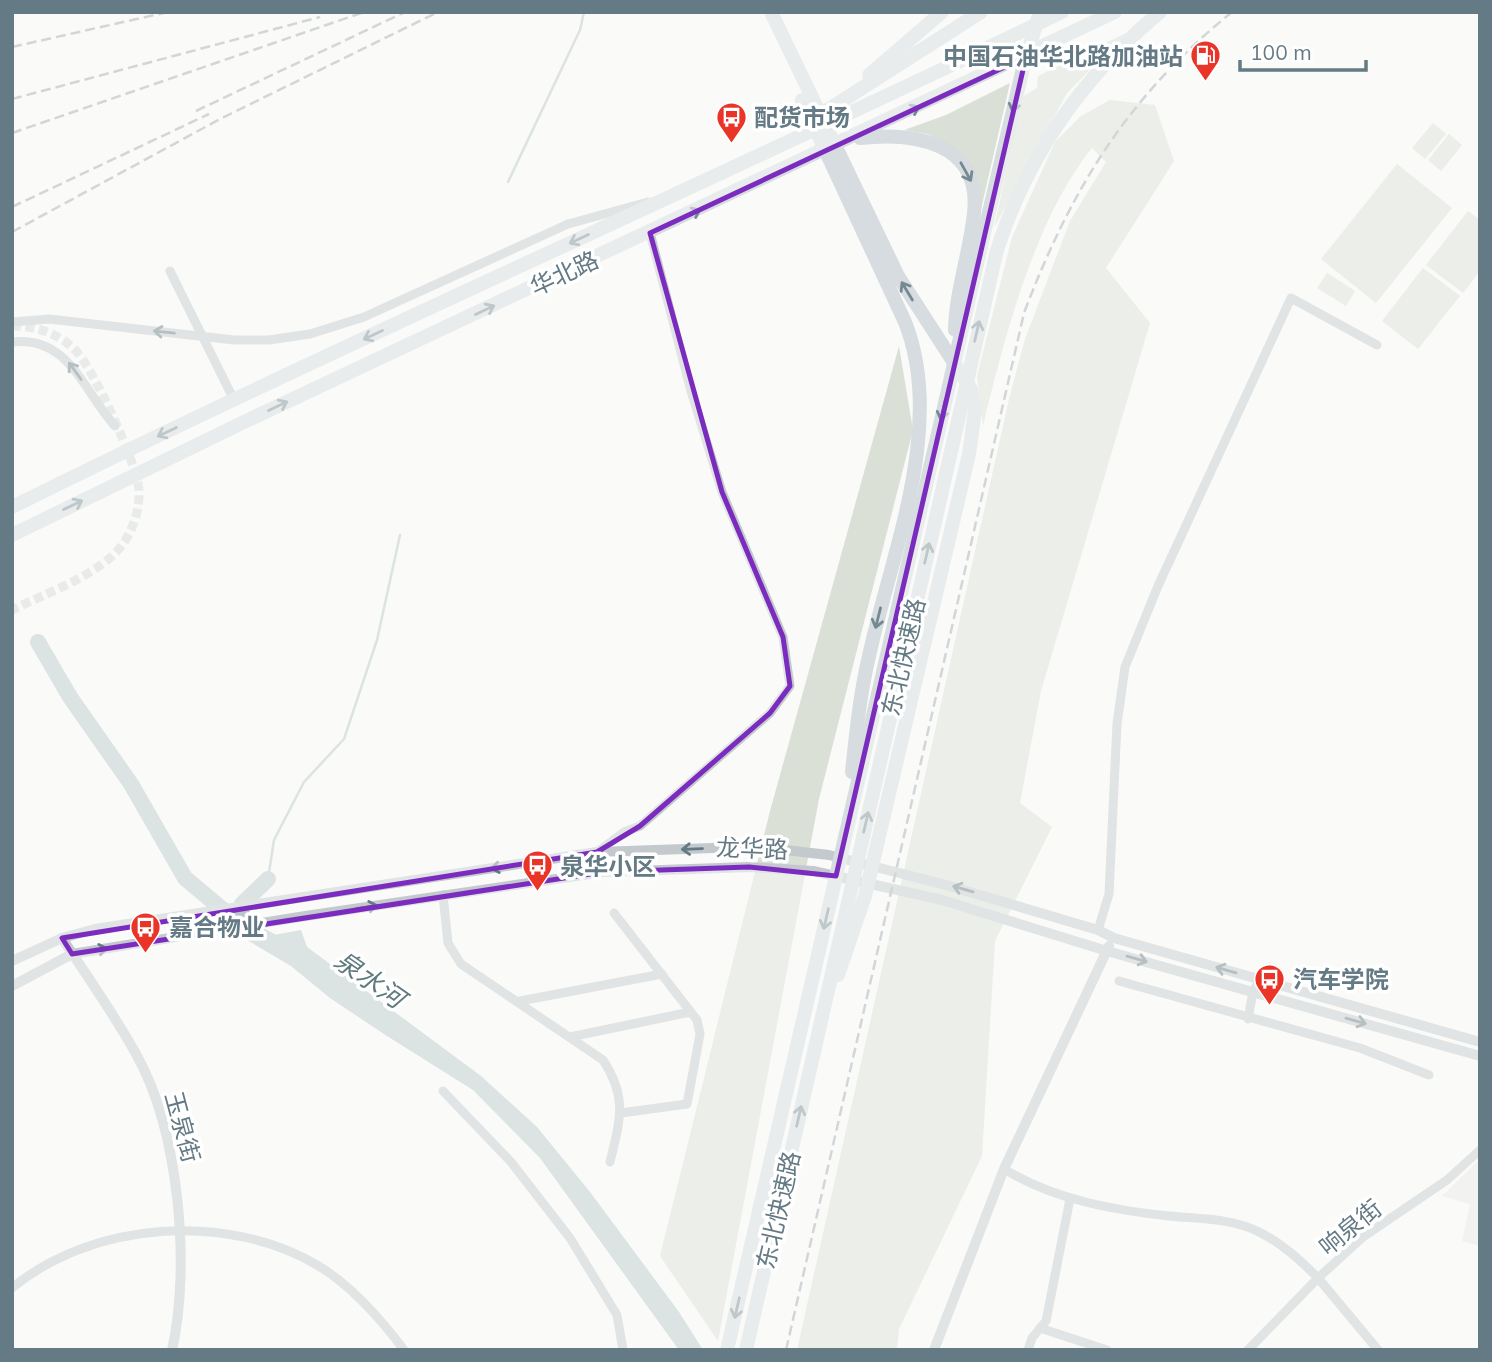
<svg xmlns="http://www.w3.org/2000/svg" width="1492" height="1362" viewBox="0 0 1492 1362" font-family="Mulish,'Noto Sans SC',sans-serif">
  <rect width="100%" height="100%" fill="#fafaf8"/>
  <polygon fill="#e8eae9" points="1480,1159 1480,1246 1462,1241 1470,1204 1442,1196"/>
  <g fill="#dbe0d7">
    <polygon points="1126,33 1067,93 994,228 1022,97 1037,88 1038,76"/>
    <polygon points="1010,83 979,218 980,196 945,142 928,134 904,130 946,115"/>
    <path d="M1110,100L1155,105L1174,161L1106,268L1150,323L1041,691L1020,803L1052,827L995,941L982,1156L899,1329L897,1350H797L1009,399L1025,339L1070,221L1106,162L1092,148C1035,218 1004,339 983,426L977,376L1012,237L1055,142L1081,116Z"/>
    <polygon points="1433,123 1446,134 1425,159 1412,148"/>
    <polygon points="1449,134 1462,145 1441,171 1428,160"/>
    <polygon points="1397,164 1452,208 1376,303 1321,259"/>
    <polygon points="1468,211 1480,220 1480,271 1463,293 1426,265"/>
    <polygon points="1423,268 1460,296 1418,349 1382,321"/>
    <polygon points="1327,273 1355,291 1346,306 1317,288"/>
    <polygon points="899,346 913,430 819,799 718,1341 660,1256 770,811"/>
  </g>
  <polygon fill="#b7c8c9" points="301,930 307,947 481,1076 537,1127 590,1192 679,1312 703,1350 679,1350 540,1158 473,1090 387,1036 330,998 291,966 247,940"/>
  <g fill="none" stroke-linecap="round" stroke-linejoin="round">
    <g stroke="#b7c8c9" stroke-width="2.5">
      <polyline points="508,182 580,30 584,12"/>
      <polyline points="268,879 274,840 304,782 344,739 377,640 400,535"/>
    </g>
    <g stroke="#b7c8c9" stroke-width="16">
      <polyline points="38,642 70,697 131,784 185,878 241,925 280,946"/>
      <polyline points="241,918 242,904 268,879"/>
    </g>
    <path stroke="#d4dadb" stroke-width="9" stroke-dasharray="9 4.5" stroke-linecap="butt" d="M12,326C36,326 58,333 75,350C94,369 137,464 139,490C140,508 134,526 125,541C105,573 46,593 12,610"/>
    <g stroke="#c3c9cc" stroke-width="9">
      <polyline points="170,271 234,400"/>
      <polyline points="12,322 49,319 234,340 269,340 310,334 364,317 568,224 648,202"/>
      <path d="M12,342C69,335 83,391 115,426"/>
      <polyline points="597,852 624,832 640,826 770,713 790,686 783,637 722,492 691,391 650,233"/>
      <path d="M443,895L448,943L461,964L603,1060C628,1098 620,1120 610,1162"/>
      <polyline points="614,913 697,1020 700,1034 687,1104 621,1113"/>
      <polyline points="1098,930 1109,894 1117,724 1125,667 1158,586 1291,298 1377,345"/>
      <polyline points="1119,981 1360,1048 1429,1075"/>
      <polyline points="520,1001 662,974"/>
      <polyline points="1248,1019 1253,992 1260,979"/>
      <polyline points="570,1037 690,1012"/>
      <polyline points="443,1091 511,1162 570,1238 617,1315 623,1350"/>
      <path d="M1004,1169C1053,1199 1112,1210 1169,1216C1198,1219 1232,1218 1259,1232C1283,1244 1300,1260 1318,1278L1248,1350"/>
      <path d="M12,1288C93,1221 227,1212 317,1265C351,1285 380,1318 404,1350"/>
      <polyline points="1040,1328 1107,1350"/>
      <polyline points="1028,1350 1032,1338 1046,1321 1070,1199"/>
      <polyline points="1378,1350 1318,1278 1363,1237 1447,1180 1480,1150"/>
    </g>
    <g stroke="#c3c9cc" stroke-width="10">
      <path d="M62,938C87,976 114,1014 136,1054C179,1130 191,1266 172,1350"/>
      <polyline points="12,961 62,938 95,929 597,852 743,847 785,850 829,855 946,885 1098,930 1114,938 1480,1042"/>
      <polyline points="12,986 72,954 299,917 603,872 749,867 813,871 942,900 1107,951 1480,1056"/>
      <polyline points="934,1350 1004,1169 1109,946"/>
    </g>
    <g stroke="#d6dcdf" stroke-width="14">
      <polyline points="771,12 898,276 971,389 975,410 969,454 865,896 838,975"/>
      <polyline points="869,75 942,12"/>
      <path d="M802,100L905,322C946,426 892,551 869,656C860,694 856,733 852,772"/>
      <polyline points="812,120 981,12"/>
      <path d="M860,138C914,132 982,142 974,213C970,253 956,289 955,330"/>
      <path d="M12,507C359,335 714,181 1062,12"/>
      <polyline points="12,535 246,421 1115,12"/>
      <polyline points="727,1350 986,225 1024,64 1040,12"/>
      <path d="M746,1350L997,250C1028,154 1082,77 1160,12"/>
    </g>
    <g stroke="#a2acb0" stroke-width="2.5" stroke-dasharray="10 5" stroke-linecap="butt">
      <polyline points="12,47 168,12"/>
      <polyline points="12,99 320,17"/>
      <polyline points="196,111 405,12"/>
      <polyline points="12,133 364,12"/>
      <polyline points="12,207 209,114"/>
      <polyline points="12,232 220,119 438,12"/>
      <path d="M786,1350L1024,313C1071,189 1128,96 1232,12"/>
    </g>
  </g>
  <defs><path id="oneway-shaft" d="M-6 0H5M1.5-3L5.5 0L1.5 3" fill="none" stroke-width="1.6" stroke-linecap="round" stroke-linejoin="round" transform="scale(1.75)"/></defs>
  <g stroke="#758992">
    <use href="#oneway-shaft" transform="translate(1015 102) rotate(103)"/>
    <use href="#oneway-shaft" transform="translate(910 111) rotate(-25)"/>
    <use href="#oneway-shaft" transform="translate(966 172) rotate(61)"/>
    <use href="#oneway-shaft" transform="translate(691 214) rotate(-26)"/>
    <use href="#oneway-shaft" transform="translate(579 239) rotate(155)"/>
    <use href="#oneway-shaft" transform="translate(907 291) rotate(-121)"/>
    <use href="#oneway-shaft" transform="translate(485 310) rotate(-25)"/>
    <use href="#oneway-shaft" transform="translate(977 331) rotate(-77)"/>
    <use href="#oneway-shaft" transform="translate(373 335) rotate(155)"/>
    <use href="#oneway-shaft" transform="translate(278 406) rotate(-25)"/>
    <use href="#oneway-shaft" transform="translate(943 410) rotate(103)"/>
    <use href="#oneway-shaft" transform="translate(167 432) rotate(154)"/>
    <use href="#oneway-shaft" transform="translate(73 505) rotate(-26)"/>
    <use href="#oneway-shaft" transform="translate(927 553) rotate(-77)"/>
    <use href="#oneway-shaft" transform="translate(878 618) rotate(104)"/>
    <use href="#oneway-shaft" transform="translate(866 822) rotate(-77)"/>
    <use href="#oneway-shaft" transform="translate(826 919) rotate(103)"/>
    <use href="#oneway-shaft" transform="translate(799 1116) rotate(-77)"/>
    <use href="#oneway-shaft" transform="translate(737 1308) rotate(103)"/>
  </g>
  <g stroke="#647a84">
    <use href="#oneway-shaft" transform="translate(164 332) rotate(-174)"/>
    <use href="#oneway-shaft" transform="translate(75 371) rotate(-126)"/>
    <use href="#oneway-shaft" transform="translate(692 849) rotate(178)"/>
    <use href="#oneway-shaft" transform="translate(501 867) rotate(171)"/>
    <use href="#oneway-shaft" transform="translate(963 889) rotate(-164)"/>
    <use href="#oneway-shaft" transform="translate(367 907) rotate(-9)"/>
    <use href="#oneway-shaft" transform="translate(97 950) rotate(-9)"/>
    <use href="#oneway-shaft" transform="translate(1137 959) rotate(16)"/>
    <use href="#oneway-shaft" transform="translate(1226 970) rotate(-164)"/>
    <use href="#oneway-shaft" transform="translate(1356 1021) rotate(16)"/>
  </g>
  <path d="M0 0H1492V1362H0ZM1026,57L836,876L749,867L603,872L72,954L62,938L597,852L640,826L770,713L790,686L783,637L722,492L650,233Z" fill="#fafaf8" fill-opacity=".55" fill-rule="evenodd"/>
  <path fill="none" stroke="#7b2cbf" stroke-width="5" stroke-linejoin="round" d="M1026,57L836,876L749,867L603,872L72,954L62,938L597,852L640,826L770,713L790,686L783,637L722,492L650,233Z"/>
  <defs>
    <symbol id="fuel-pin" viewBox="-11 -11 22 30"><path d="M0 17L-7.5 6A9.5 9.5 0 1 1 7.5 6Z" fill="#ea3428" stroke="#fff"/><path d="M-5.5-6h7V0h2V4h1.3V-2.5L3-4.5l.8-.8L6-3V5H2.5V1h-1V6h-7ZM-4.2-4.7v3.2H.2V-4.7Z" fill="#fff"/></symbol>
    <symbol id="bus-pin" viewBox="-11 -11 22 30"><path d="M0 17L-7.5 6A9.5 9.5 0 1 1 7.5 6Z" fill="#ea3428" stroke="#fff"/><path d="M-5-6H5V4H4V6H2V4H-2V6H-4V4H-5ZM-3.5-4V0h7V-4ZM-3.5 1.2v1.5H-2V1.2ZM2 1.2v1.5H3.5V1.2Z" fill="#fff"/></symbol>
  </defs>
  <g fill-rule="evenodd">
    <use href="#fuel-pin" x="1188" y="38" width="35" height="47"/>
    <use href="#bus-pin" x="714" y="100" width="35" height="47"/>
    <use href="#bus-pin" x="520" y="848" width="35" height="47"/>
    <use href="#bus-pin" x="128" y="910" width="35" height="47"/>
    <use href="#bus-pin" x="1252" y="962" width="35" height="47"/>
  </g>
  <g text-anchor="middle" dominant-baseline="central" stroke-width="7" stroke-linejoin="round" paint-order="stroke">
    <g font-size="24" font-weight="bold" fill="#647a84" stroke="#fff" text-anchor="start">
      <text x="1183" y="56" text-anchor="end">中国石油华北路加油站</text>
      <text x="754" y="117">配货市场</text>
      <text x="560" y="866">泉华小区</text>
      <text x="169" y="927">嘉合物业</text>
      <text x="1293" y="979">汽车学院</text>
    </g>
    <g font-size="24" fill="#647a84" stroke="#fff">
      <text transform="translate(564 273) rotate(-25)">华北路</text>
      <text transform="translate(903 657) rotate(-77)">东北快速路</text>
      <text transform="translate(752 848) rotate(2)">龙华路</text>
      <text transform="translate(183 1127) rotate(75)">玉泉街</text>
      <text transform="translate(778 1210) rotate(-77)">东北快速路</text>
      <text transform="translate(1350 1227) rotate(-39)">响泉街</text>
    </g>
    <g font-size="26" font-style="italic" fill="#5f7a7d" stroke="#fff">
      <text transform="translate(370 979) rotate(35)">泉水河</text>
    </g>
  </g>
  <rect width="1492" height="1362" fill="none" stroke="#647a84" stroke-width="28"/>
  <path d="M1240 60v10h126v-10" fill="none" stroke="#647a84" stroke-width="3.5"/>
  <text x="1250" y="60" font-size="21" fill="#647a84" stroke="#ffffff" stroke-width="5" paint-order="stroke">100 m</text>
</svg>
